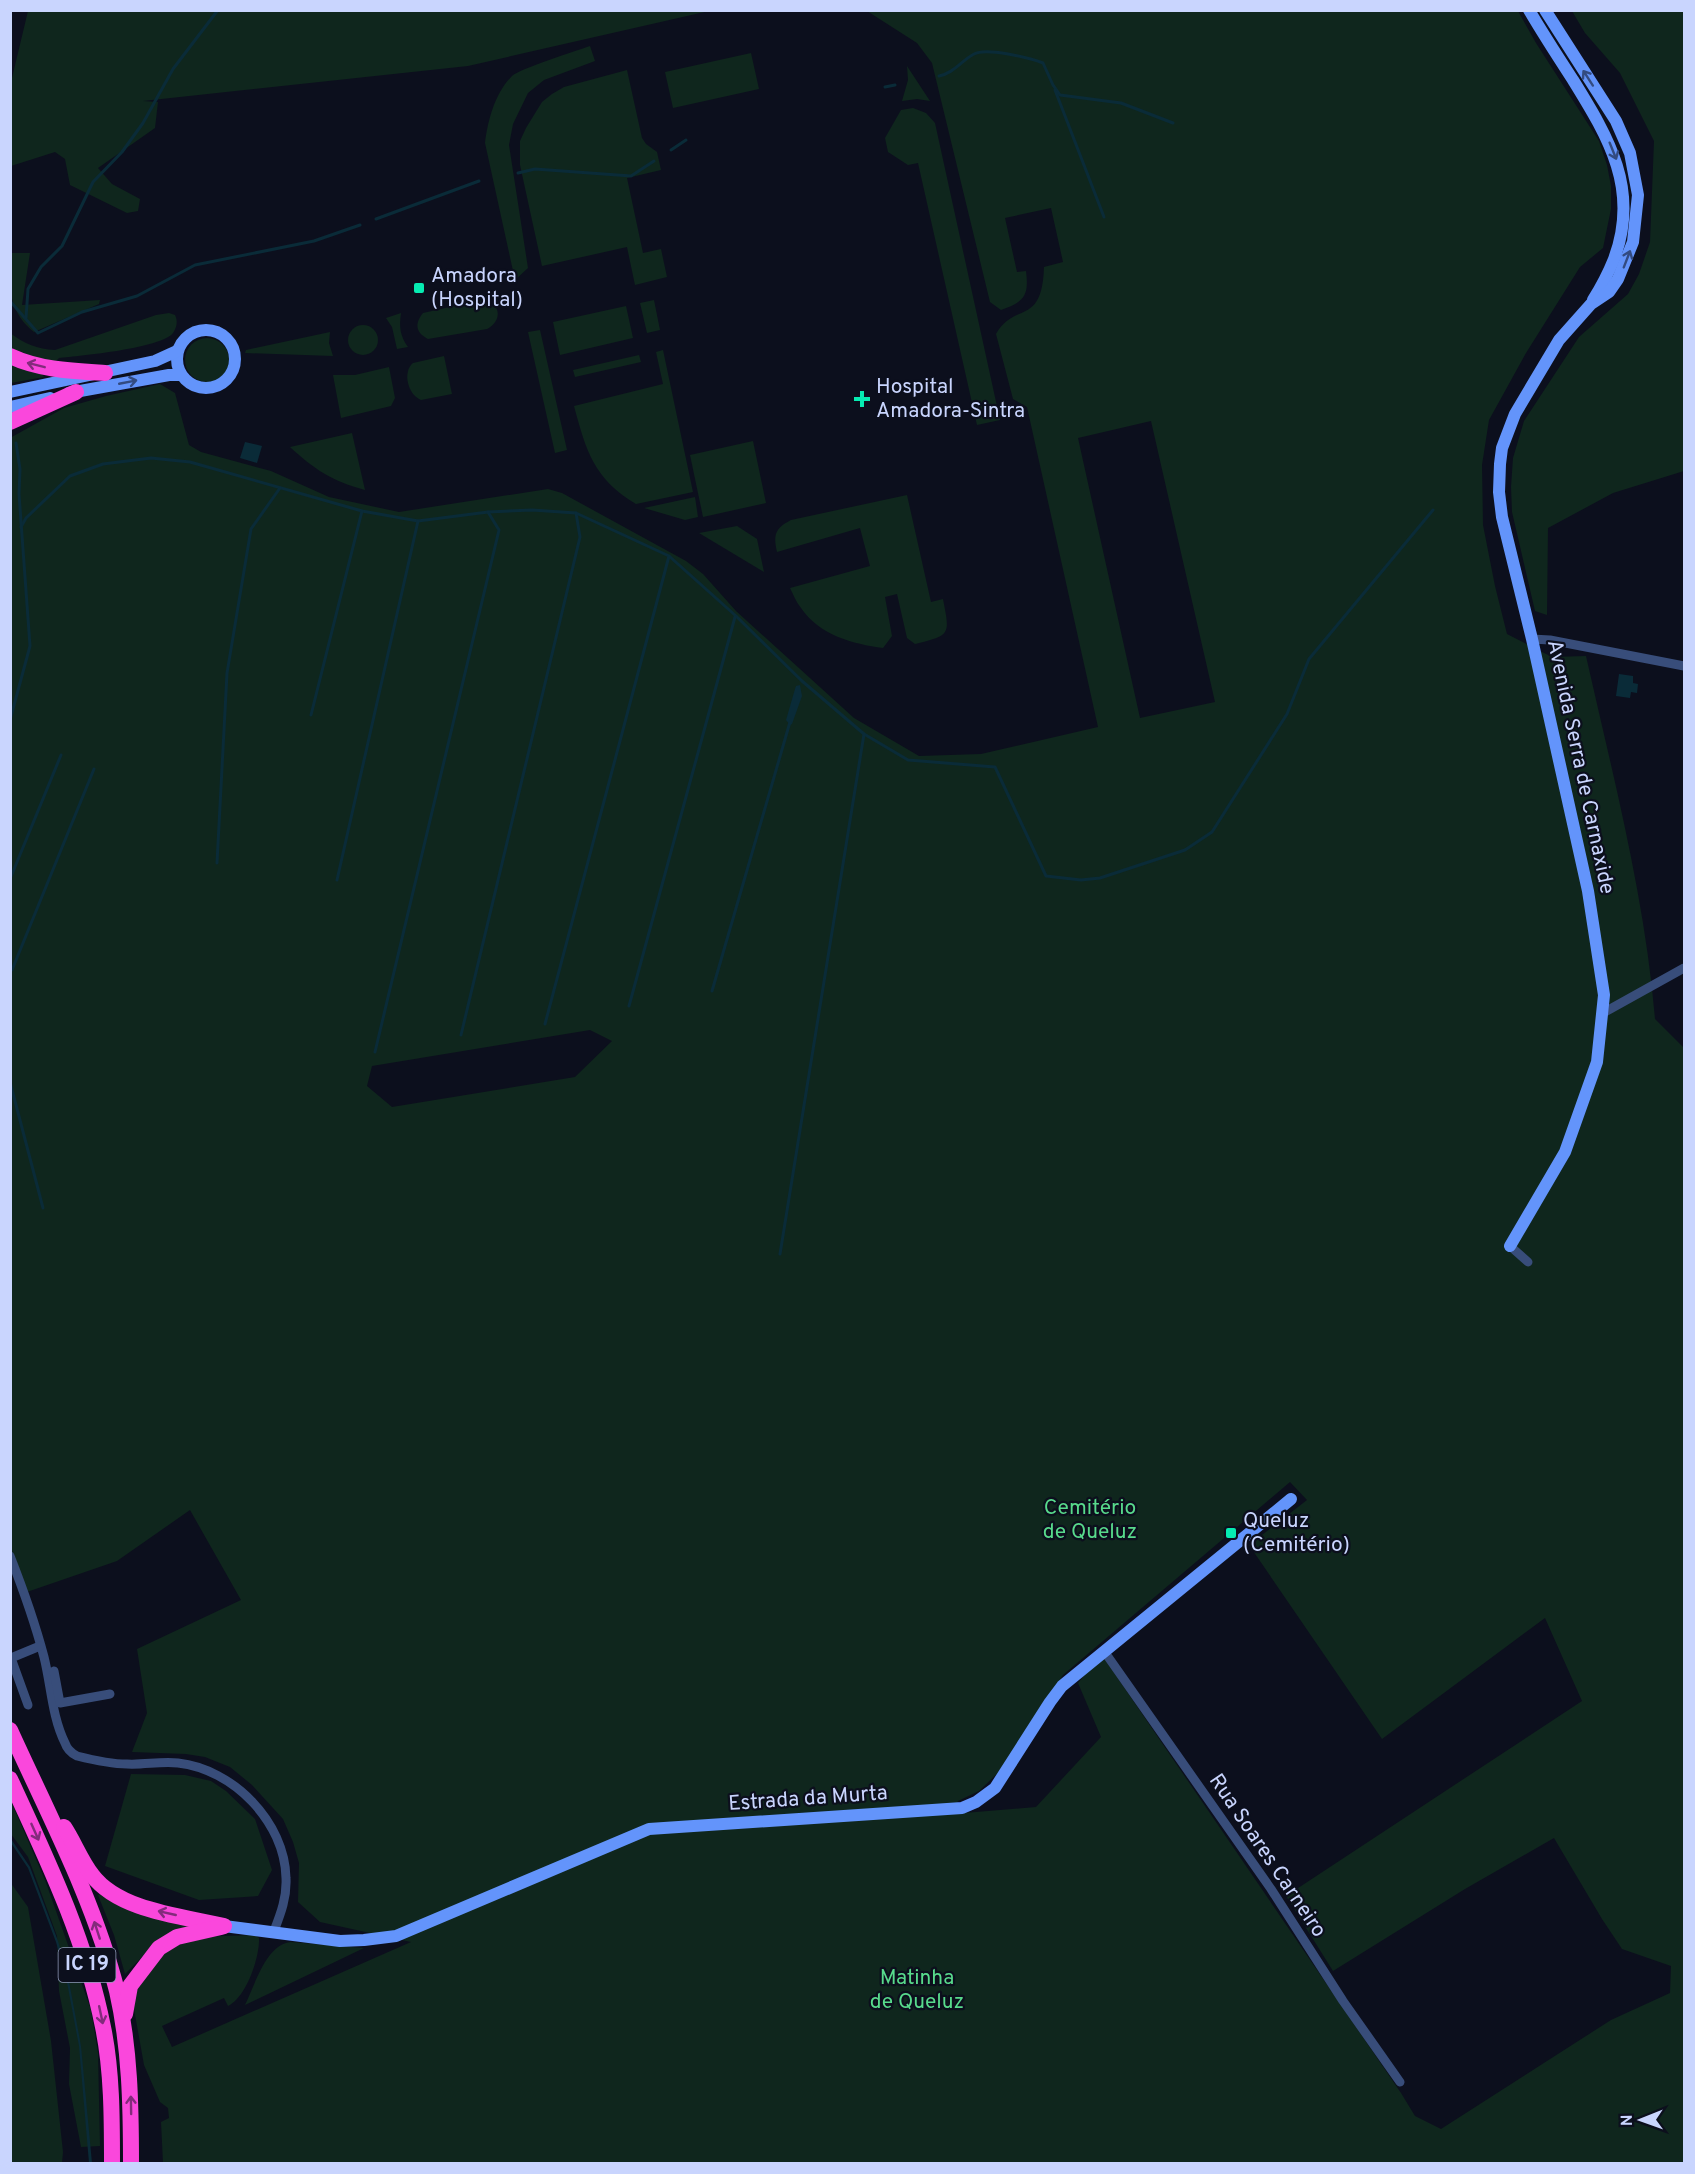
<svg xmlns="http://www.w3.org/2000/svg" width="1695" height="2174" viewBox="0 0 1695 2174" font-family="Overpass,sans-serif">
  <rect width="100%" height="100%" fill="#0c0f1d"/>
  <g fill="#0f261d" fill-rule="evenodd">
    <polygon points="28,11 28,10 709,11 468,66 143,101 158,102 155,128 98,168 112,184 140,199 138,211 127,213 70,185 65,159 55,152 11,166 11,82"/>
    <path d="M867,11H1518L1536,43L1599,141L1607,165L1611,186V209L1603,248L1580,267L1526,353L1489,420L1482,465L1483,525L1495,586L1507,634L1552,657L1586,656C1613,776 1645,897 1655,1019L1684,1048V2163H163L161,2122L169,2118L168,2108L160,2102L144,2065L134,2009L136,1990L159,1956L194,1937L255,1935L259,1938C260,1957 246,1998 228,2006L224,1998L162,2026L172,2047L411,1942L320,1922L298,1902L299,1863L293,1842L283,1819L252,1785L230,1767L205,1757L186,1754L132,1752L147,1713L137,1649L241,1600L190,1510L117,1561L24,1593L11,1559L10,438L64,408L106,396L160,384L175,393L189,445L201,452L271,471L329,497L399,512L548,489L562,493L686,561L703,574L736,611L854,718L919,756L981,754L1098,727L1027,407L1013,399L996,334C1015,301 1042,327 1044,267L1063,262L1051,208L1005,218L1017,272L1026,271C1029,295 1025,302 1001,310L990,302L932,63L917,43ZM1151,421L1215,702L1140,718L1078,438ZM590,1030L612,1041L575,1077L392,1107L367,1086L372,1066ZM1290,1482L1307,1500L1249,1545L1382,1739L1545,1618L1582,1701L1286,1896L1333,1971L1465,1889L1554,1838L1602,1919L1622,1949L1671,1966L1670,1993L1611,2020L1441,2129L1415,2116L1401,2093L1106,1661L1104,1651L1078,1683L1101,1737L1036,1807L952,1814L958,1801L979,1791L1002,1769L1063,1675Z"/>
    <polygon points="1572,11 1684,11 1684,471 1613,493 1548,528 1547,615 1535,611 1512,512 1511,487 1513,458 1524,421 1579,337 1628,294 1639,274 1650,242 1654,141 1620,73 1585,33"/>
    <path d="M590,46L595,61L544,80L528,93L513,124L509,145L528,268L515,280L485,143C488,120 495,93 512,76C519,69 576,51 590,46Z"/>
    <polygon points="751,53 759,89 673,108 665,72"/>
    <polygon points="907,66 930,101 917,99 902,101 908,80"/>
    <polygon points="627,70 642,138 646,144 657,152 661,170 627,178 643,253 661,249 667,277 635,285 627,247 542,266 520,165 520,141 526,128 542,102 552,94 564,87"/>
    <polygon points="913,108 926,113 935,123 1000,420 977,425 918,163 908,165 888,152 885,138 901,110"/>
    <path d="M11,253H30L22,305L100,300L99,304L34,332C6,309 10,286 11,253Z"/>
    <path d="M481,300C500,301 504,320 487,329L428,339C416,333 414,324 423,313Z"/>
    <polygon points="654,300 660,330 647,333 640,303"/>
    <polygon points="626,306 633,338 560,355 553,322"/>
    <path d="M169,313L175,315C178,321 177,327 173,333C162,348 80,356 59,358L55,362L45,361L11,348L10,333C25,344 37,349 55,350L156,315Z"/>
    <path d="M401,313C399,327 400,336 408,347L397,349L392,327L386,318Z"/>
    <circle cx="363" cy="340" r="15"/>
    <polygon points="540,330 567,450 555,453 528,332"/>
    <polygon points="330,332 329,343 333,356 245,353 246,350"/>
    <circle cx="207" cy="360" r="22"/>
    <path d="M663,350L693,492L636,504C594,479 586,451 574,406L663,384L656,352Z"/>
    <polygon points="639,355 641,362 575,377 573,370"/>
    <path d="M444,356L452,394L421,400C408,395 402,372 413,363Z"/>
    <polygon points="11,363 40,372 44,377 11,383"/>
    <polygon points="389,367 395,398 391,406 341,418 333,375 355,375"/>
    <path d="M352,433L365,490C332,481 315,470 290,447Z"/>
    <polygon points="753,441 766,503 703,517 690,455"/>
    <path d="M907,495L931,602L943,599C950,635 951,635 915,644L907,638L897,594L885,597L892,636L883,648C853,644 819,635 801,608C796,602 793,594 790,588L870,566L860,528L777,552C773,535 775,528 791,520Z"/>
    <polygon points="695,497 698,517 685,520 644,508"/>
    <polygon points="737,526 757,539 764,572 699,533"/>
    <polygon points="131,1774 185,1775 211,1781 226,1791 255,1819 272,1870 258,1896 199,1900 105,1866"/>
    <polygon points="10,1799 45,1880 91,2010 98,2053 100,2146 81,2147 69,2084 70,2048 59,1991 57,1936 28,1857 11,1834"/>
    <polygon points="10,1882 28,1907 51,2041 63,2152 62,2163 11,2163"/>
    <polygon points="100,1894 196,1923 159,1940 125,1974 114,1935 98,1895"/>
    <path d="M291,1942L364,1948L245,2005C255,1985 266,1944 291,1942Z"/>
  </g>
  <g fill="#0a2b38">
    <polygon points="245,442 262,446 257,463 240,458"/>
    <polygon points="1619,674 1633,676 1633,683 1638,684 1637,693 1631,692 1630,698 1616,696"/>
    <polygon points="800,685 802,696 792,724 790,725 786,720 795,689 796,686"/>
    <polygon points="11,1839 30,1867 58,1941 68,1976 81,2046 92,2163 89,2163 79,2046 66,1977 56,1942 28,1868 11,1843"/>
  </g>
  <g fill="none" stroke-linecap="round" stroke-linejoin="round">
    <g stroke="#0a2b38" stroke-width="3">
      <path d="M939,76C954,73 961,61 974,54C986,47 1030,58 1043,63L1053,85L1060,95L1121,103L1173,123"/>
      <polyline points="885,87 895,85"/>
      <polyline points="1055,90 1104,217"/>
      <polyline points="671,150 686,140"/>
      <polyline points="518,173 535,169 631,176 654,161"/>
      <polyline points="376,219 479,181"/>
      <polyline points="10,301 38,333 82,312 137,296 195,265 314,241 360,225"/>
      <polyline points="26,318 28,289 41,267 62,246 93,182 122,152 143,123 173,69 218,10"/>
      <polyline points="21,527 26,518 70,476 103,464 151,458 190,462 362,511 418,521 488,512 532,510 576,513 669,556 736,616 802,681 864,734 908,760 995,767 1046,876 1081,880 1100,878 1185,850 1212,832 1287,714 1309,659 1433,510"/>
      <polyline points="311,715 362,511"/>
      <polyline points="10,720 30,646 19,494 20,469 16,443"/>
      <polyline points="217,863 227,673 251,529 280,488"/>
      <polyline points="10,879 61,755"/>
      <polyline points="337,880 418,521"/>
      <polyline points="10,970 12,970 94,769"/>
      <polyline points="712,991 790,722"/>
      <polyline points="629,1006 735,617"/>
      <polyline points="545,1024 669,556"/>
      <polyline points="461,1035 580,537 576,513"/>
      <polyline points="375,1052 499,530 488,512"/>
      <polyline points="10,1082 43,1208"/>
      <polyline points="780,1254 864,734"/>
    </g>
    <g stroke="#384d7a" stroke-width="9">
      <polyline points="1532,639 1550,640 1684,666"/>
      <polyline points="1603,1013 1684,968"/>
      <polyline points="1510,1246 1528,1262"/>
      <path d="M10,1556C23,1589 35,1623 44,1657C51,1685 52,1717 65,1743C67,1749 71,1753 77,1756C93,1760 111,1764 127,1764C144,1765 161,1761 178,1763C233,1769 285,1822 286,1878C287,1897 281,1913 274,1931"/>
      <polyline points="1104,1651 1271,1889 1343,2001 1400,2082"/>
      <polyline points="54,1671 60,1703 110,1694"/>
      <polyline points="28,1705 11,1658 40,1646"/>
    </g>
    <g stroke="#6394fb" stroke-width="12">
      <path d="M1529,10C1543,34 1558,57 1573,80C1609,138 1640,190 1614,259C1608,274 1601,287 1593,300"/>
      <circle cx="206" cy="359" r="29"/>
      <polyline points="10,392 155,361 177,351"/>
      <polyline points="69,393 169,375 181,375"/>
      <polyline points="10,407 50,398"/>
      <polyline points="1510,1246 1565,1152 1597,1062 1604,995 1588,891 1532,639 1502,517 1499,492 1500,464 1502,448 1515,414 1559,340 1591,304 1609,292 1618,279 1633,242 1638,195 1630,153 1616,121 1545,10"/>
      <polyline points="224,1926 340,1941 364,1940 396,1936 649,1829 962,1808 976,1802 995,1788 1050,1702 1062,1686 1291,1499"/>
    </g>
    <g stroke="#fa47dc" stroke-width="16">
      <path d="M10,356C40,370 72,371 105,373"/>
      <polyline points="10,422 76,392"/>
      <path d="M10,1730C49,1816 94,1900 117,1991C130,2048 131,2106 131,2164"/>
      <path d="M10,1779C47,1859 86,1940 103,2027C112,2070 112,2119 112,2164"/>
      <path d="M64,1827C74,1842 81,1861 92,1875C119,1911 182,1916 224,1926"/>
      <polyline points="125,2014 130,1986 159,1948 177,1937 221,1927"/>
    </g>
  </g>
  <defs><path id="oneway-shaft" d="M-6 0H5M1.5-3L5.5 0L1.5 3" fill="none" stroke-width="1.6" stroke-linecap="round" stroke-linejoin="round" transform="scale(1.5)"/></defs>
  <g stroke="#334b81">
    <use href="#oneway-shaft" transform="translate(1588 78) rotate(-123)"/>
    <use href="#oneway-shaft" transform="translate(1613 151) rotate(68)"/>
    <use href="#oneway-shaft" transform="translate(1627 259) rotate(-69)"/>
    <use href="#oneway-shaft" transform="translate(128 382) rotate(-11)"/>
  </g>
  <g stroke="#832b7c">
    <use href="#oneway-shaft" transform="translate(36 365) rotate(-166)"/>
    <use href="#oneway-shaft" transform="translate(35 1832) rotate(66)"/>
    <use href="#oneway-shaft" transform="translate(167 1913) rotate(-167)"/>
    <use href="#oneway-shaft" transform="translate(97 1930) rotate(-108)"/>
    <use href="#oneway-shaft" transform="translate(101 2015) rotate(78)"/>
    <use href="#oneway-shaft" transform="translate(131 2105) rotate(-91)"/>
  </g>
  <g fill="#06ecb2" stroke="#0c0f1d" stroke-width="2">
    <rect x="413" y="282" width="12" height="12" rx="3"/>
    <path d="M859 390h6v6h6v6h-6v6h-6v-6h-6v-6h6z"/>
    <rect x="1225" y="1527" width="12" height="12" rx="3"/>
  </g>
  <g text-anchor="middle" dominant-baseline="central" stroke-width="4.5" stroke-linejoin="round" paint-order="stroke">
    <rect fill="#0c0f1d" stroke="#909aba" stroke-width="1.5" x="58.5" y="1948" width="57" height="34" rx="4.5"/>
    <g font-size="20" font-weight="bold" fill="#c9d5fe">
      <text x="87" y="1965">IC 19</text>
    </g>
    <g font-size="21" fill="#c9d5fe" stroke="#0c0f1d" text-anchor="start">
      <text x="431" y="276">Amadora<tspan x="431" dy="24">(Hospital)</tspan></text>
      <text x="876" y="387">Hospital<tspan x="876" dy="24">Amadora-Sintra</tspan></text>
      <text x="1243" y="1521">Queluz<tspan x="1243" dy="24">(Cemitério)</tspan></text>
    </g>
    <g font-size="21" fill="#c9d5fe" stroke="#0c0f1d">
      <text transform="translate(1580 767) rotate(78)">Avenida Serra de Carnaxide</text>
      <text transform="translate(808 1799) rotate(-4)">Estrada da Murta</text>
      <text transform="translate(1267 1856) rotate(56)">Rua Soares Carneiro</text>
    </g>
    <g font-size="21" fill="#58da8c" stroke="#0c0f1d">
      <text x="1090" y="1508">Cemitério<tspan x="1090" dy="24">de Queluz</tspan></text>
      <text x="917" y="1978">Matinha<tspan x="917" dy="24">de Queluz</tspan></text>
    </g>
  </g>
  <rect width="1695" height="2174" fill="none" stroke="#c9d5fe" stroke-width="24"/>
  <g transform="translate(1641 2120) rotate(269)" stroke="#0c0f1d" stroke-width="4.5" paint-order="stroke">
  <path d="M0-4.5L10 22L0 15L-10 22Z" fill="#c9d5fe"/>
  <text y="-9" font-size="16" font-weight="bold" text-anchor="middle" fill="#c9d5fe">N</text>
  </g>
</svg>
